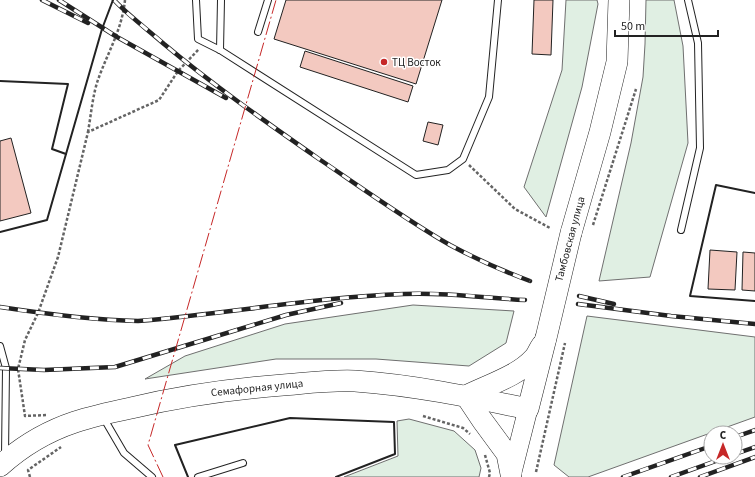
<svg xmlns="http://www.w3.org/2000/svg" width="755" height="477" viewBox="0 0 755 477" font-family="'Source Sans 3',sans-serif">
  <rect width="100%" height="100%" fill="#fff"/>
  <g fill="#e0efe3" stroke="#6f6f6f">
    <polygon points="566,0 597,0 598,4 582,87 546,217 524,187 562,70"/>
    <polygon points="646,0 674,0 683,46 688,143 650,277 599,281 631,143 643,77 645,44"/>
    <polygon points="413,305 514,311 506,343 469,366 376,359 276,359 145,379 185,356 285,324"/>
    <polygon points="587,316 755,337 755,417 588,477 569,477 554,465"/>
    <polygon points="409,419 454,431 475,450 481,468 479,477 344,477 398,456 397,421"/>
  </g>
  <g fill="#f3c9c0" stroke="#222">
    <polygon points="286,0 442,0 416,84 274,39"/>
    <polygon points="534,0 553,0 551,55 532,54"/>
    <polygon points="305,51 413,86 408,102 300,67"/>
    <polygon points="428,122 443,125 438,145 423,141"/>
    <polygon points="11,138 31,213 0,221 0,141"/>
    <polygon points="710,250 737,252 735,290 708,289"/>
    <polygon points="743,252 755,253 755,291 742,290"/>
  </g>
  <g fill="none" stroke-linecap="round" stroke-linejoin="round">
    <defs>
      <g id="service">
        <polyline points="196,0 198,39 220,50 416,175 448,170 463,159 489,97 498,0"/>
        <polyline points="258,32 268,0"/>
        <polyline points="220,50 221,0"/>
        <polyline points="681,230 700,148 698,43 688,0"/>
        <polyline points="0,346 6,368 5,456"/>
        <polyline points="103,417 124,453 152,477"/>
        <polyline points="198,477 243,463"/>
      </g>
      <polyline id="primary" points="511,476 528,409"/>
      <g id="trunk">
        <polyline points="571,233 600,132 617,62 619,0"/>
        <path d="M466,396C488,385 518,376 534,358C537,355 539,349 542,345"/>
        <polyline points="466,396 482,420 507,454 511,474"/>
        <path d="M0,466C21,447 48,431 75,422C93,416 112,412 131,408C181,396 232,389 283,385C307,383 331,380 355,381C413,385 471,397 528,409L546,338"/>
      </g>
    </defs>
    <use href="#service" stroke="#222" stroke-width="8"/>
    <use href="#primary" stroke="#222" stroke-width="20"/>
    <use href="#trunk" stroke="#222" stroke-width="22"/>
    <g stroke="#646464" stroke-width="2.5" stroke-dasharray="3 2" stroke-linecap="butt">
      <path d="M88,132C91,115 93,92 99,77C109,50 122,29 125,0"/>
      <polyline points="469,165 515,209 550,228"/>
      <polyline points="593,225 636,89"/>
      <polyline points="46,415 25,416 18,369 25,340 38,313 58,257 88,132 159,100 178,71 199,49"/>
      <polyline points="423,416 463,428 470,434"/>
      <polyline points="485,455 490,473 489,477"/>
      <polyline points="536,472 565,343"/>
      <polyline points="30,477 28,470 61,447"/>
    </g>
    <use href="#service" stroke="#fff" stroke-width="6"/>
    <use href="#primary" stroke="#fff" stroke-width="19"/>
    <use href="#trunk" stroke="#fff" stroke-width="21"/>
    <defs>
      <g id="rail">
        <polyline points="42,0 88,23"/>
        <polyline points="59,0 117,37 226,98"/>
        <path d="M114,0C129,16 147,29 164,44C213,85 266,122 319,159C362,188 405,219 450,245C476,259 503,271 530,281"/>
        <polyline points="579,296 614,304"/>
        <polyline points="578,304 671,316 755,324"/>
        <path d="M0,307C46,314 92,320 138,321C227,314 315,297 404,294C445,292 485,298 525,300"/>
        <polyline points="0,368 44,370 115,367 286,315 341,303"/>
        <polyline points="735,437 755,430"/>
        <polyline points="735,454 755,447"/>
        <polyline points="623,477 711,446"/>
        <polyline points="671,477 727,457"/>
        <polyline points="700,477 755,457"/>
      </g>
    </defs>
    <use href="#rail" stroke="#222" stroke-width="4.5"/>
    <use href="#rail" stroke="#fff" stroke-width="3" stroke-dasharray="9" stroke-linecap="butt"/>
    <defs>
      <polyline id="trunk-bridge" points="546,338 571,233"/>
    </defs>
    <use href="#trunk-bridge" stroke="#222" stroke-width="22" stroke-linecap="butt"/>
    <use href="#trunk-bridge" stroke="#fff" stroke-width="21"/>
    <g stroke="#222" stroke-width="2">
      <polyline points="0,81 68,84 52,149 66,154"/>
      <polyline points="755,193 716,185 690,296 755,301"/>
      <polyline points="0,232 47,220 102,29 113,0"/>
      <polyline points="188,477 175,445 290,418 394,422 395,454 336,477"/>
    </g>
    <polyline stroke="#c62828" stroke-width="1" stroke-dasharray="14 3 2 3" stroke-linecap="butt" points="163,477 148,445 276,0"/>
  </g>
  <circle fill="#c62828" stroke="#fff" stroke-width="1.5" cx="384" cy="62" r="4"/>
  <g text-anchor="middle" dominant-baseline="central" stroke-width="3" stroke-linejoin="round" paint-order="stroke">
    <g font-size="11" fill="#222" stroke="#fff" text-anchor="start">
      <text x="392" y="62">ТЦ Восток</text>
    </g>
    <g font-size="11" fill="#222" stroke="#fff">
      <text transform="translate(570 239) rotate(-75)">Тамбовская улица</text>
      <text transform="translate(257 388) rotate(-6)">Семафорная улица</text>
    </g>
  </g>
  <g transform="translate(723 445)"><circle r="19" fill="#ffffff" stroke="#a7a7a7"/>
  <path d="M0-3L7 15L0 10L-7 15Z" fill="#c62828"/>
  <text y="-6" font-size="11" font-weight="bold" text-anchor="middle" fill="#222222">С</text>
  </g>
  <path d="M615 30v6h103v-6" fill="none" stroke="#222222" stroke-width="2"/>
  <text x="621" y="30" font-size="12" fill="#222222" stroke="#ffffff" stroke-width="3" paint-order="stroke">50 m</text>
</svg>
